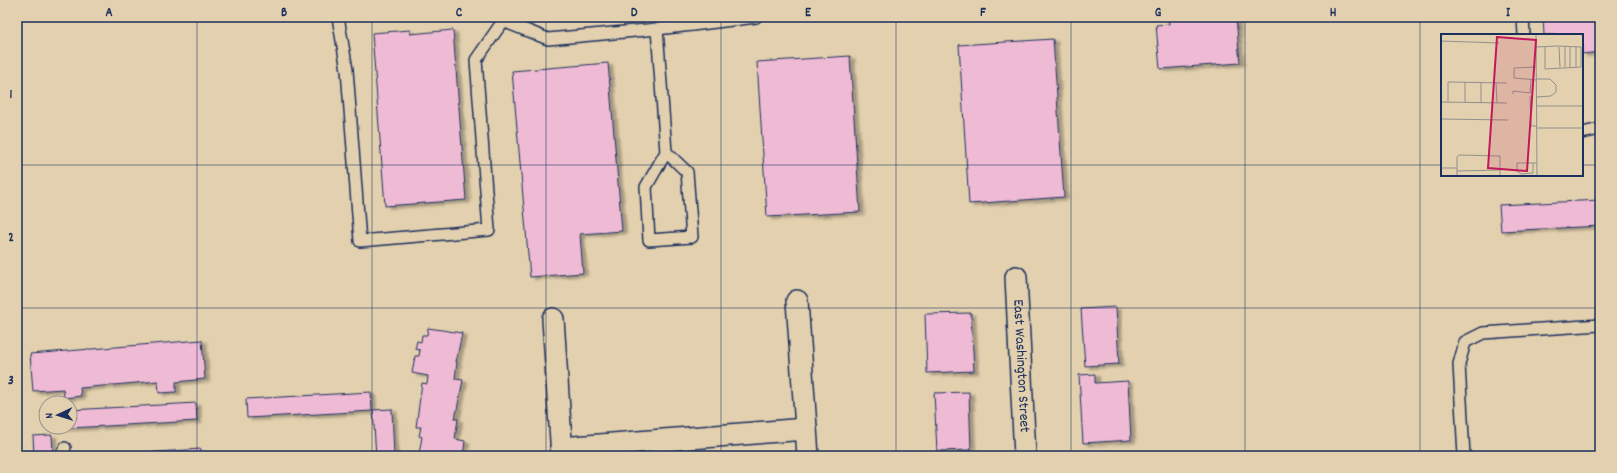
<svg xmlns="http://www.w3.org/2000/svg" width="1617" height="473" viewBox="0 0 1617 473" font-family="Dekko,sans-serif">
  <defs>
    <filter id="shadow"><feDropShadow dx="4.5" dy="2.5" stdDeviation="1" flood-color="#0004"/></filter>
  </defs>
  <rect width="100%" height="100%" fill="#e2d0ae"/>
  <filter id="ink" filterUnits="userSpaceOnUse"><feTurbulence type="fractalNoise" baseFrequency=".025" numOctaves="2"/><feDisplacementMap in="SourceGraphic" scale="8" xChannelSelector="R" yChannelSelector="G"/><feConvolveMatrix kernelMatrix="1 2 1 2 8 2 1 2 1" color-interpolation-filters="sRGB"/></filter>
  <g filter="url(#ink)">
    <g fill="#efbad4" stroke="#1b2f5e" filter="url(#shadow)">
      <polygon points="1168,17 1236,18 1240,63 1160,69 1156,25 1169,24"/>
      <polygon points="1543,17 1600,17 1600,52 1582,54 1582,35 1544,35"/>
      <polygon points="410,30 410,34 453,30 466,200 385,206 372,33"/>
      <polygon points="1053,39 1064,197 969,204 959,45"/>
      <polygon points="850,56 860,212 767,217 757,62"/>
      <polygon points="608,63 622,231 580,234 583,273 530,277 512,71"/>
      <polygon points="1600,200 1600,226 1501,231 1499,205"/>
      <polygon points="1116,307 1119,364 1085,366 1081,309"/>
      <polygon points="971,313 974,371 927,373 925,314"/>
      <polygon points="428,328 462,333 456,362 457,362 455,379 463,380 455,419 458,419 455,439 465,441 463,456 422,456 423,454 419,454 422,437 419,436 421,427 416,427 422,383 427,384 428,376 412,373 415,356 419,356 420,350 415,349 417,341 421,342 422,335 427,335"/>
      <polygon points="202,340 205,379 176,382 176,392 159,393 158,381 80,388 81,396 64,398 63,389 33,391 30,354"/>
      <polygon points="1095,374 1095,383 1128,381 1131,440 1083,443 1079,375"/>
      <polygon points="371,392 372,411 247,418 246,399"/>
      <polygon points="969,392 971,450 937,451 934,393"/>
      <polygon points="196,403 197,421 52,429 52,427 70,427 70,410"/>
      <polygon points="392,409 394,456 376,456 373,410"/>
      <polygon points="52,435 53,456 34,456 33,436"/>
      <polygon points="201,449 201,456 128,456 128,454"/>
    </g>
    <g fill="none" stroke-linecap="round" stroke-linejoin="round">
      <defs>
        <g id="service">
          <polyline points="338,17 347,70 360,241 489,230 476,60 503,21 502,17"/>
          <polyline points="1523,17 1524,35"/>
          <polyline points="503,21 548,39 657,29 666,152 646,187 649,240 692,237 687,172 666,152"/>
          <polyline points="692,25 756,17"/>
          <polyline points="657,29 692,25 691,17"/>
          <polyline points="1582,133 1600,129"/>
          <polyline points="61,456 65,448"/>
          <polyline points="1464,456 1459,364 1465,342 1483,333 1600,325"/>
        </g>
        <g id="minor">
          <path id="s1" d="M1016,277L1025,456"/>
          <polyline points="797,301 808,456"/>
          <polyline points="553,319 562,456"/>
          <polyline points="561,448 806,429"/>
        </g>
      </defs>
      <use href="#service" stroke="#1b2f5e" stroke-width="14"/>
      <use href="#minor" stroke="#1b2f5e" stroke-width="24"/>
      <use href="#service" stroke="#e2d0ae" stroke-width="11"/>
      <use href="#minor" stroke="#e2d0ae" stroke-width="21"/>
    </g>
  </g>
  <path fill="none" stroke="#1b2f5e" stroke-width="1" stroke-opacity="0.55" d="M197,17V456M372,17V456M546,17V456M721,17V456M896,17V456M1071,17V456M1245,17V456M1420,17V456M17,165H1442M1582,165H1600M17,308H1600"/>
  <g text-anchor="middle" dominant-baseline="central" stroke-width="3" stroke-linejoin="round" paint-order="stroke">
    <g font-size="15" fill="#1b2f5e" stroke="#e2d0ae">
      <text stroke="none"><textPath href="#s1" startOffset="89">East Washington Street</textPath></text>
    </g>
  </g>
  <g transform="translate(1441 34)">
    <rect width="142" height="142" fill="#e2d0ae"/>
    <path fill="none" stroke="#92908e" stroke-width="1" d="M95,0L96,142M0,7L58,9M95,13L116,12L140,13V33L104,35V13M118,13L119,33M124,13V33M129,13V33M135,13V33M95,33L73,34V44L96,46M24,48V68M40,49V69M55,49L56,69M72,60V57L89,59L90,46M89,62L90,92H96M96,63L110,62L115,58V51L109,45H96M0,68L66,69M7,68V48L66,49M96,72H142M0,85L67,86M96,94H142M92,129V139L80,140L76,137V129H96M0,134H16M16,137L59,136M16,142V123L18,121L59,122V142"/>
    <path fill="#c2185b" fill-opacity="0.15" stroke="#c2185b" stroke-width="2" d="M56,3L95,6L86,137L47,134Z"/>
    <rect width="142" height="142" fill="none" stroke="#1b2f5e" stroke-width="2"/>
  </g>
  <rect width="1617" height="473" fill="none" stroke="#e2d0ae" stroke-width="44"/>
  <g transform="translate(58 415) rotate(266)"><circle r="19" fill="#e2d0ae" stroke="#92908e"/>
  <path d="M0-3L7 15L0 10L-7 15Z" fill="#1b2f5e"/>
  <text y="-6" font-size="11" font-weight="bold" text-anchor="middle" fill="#1b2f5e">N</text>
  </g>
  <rect x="22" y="22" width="1573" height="429" fill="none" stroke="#1b2f5e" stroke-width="1.5"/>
  <g font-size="13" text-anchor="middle" font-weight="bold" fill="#1b2f5e">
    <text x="109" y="16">A</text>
    <text x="284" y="16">B</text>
    <text x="459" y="16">C</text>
    <text x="634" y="16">D</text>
    <text x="808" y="16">E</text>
    <text x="983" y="16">F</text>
    <text x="1158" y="16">G</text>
    <text x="1333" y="16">H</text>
    <text x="1508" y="16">I</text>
    <text x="11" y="98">1</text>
    <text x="11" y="241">2</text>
    <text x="11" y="384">3</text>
  </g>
</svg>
